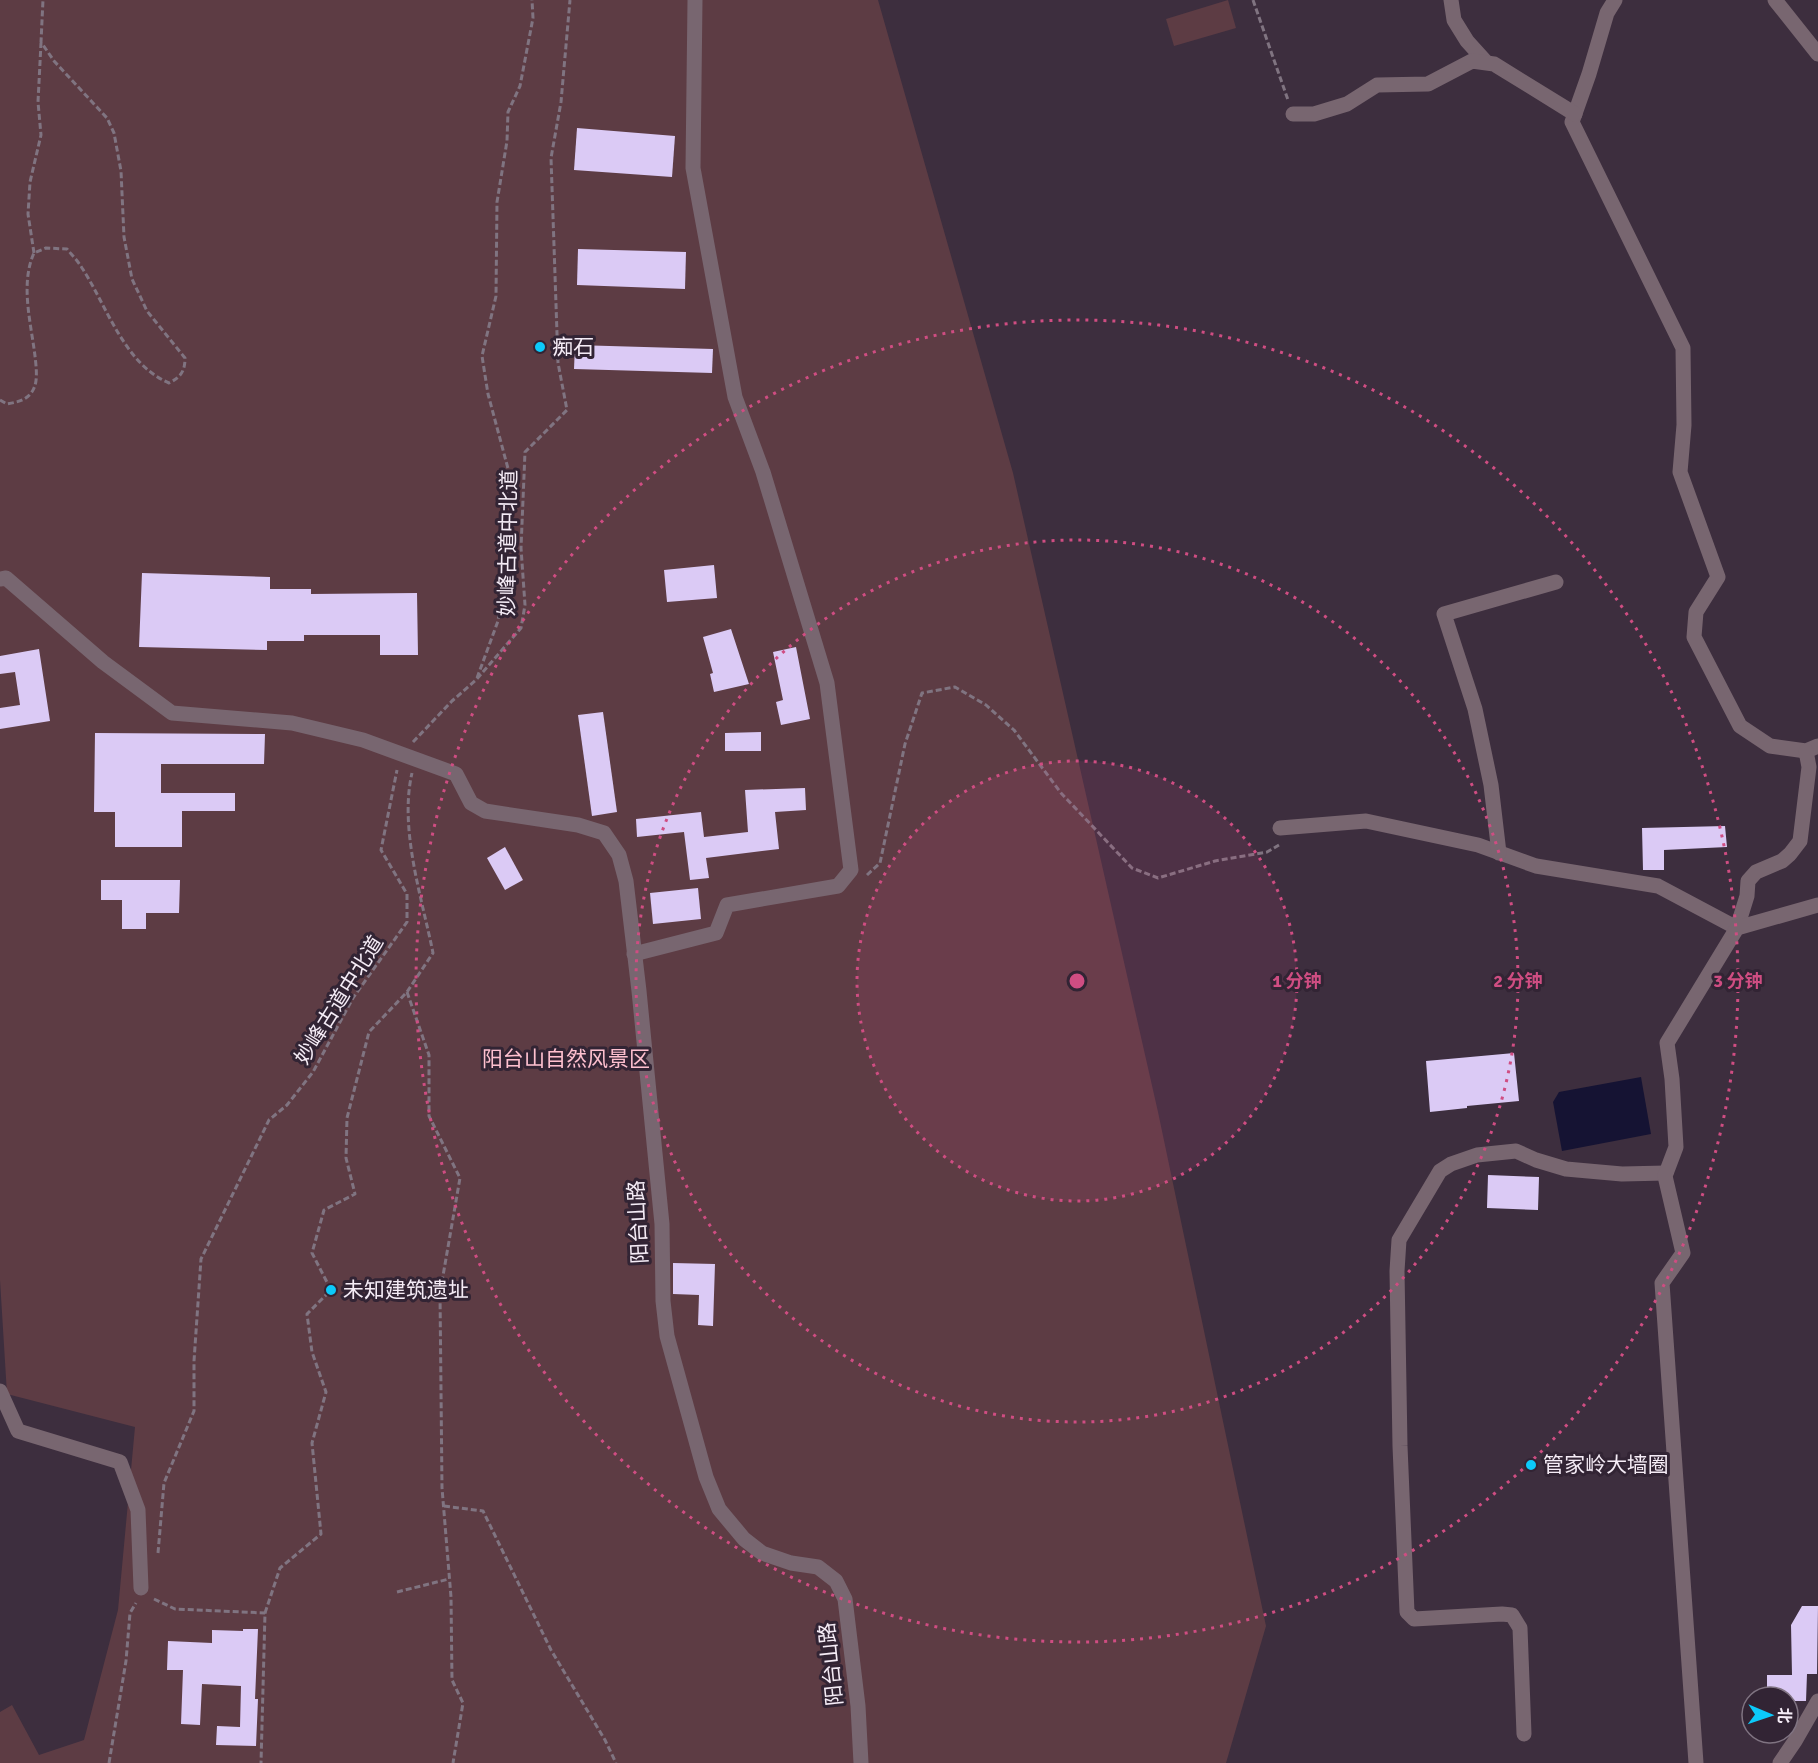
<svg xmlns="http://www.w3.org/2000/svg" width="1818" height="1763" viewBox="0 0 1818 1763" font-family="Signika,'Noto Sans SC',sans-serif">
  <rect width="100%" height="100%" fill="#3d2e3e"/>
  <g fill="#5d3c44">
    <polygon points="0,0 878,0 1013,473 1158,1112 1266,1626 1226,1763 0,1763 0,1712 12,1705 39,1755 84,1740 118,1610 135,1427 7,1394 0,1280"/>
    <polygon points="1228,0 1236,28 1174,46 1166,19"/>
  </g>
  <polygon fill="#151333" points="1641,1077 1651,1134 1562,1151 1553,1102 1559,1092"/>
  <g fill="#dbcaf5">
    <polygon points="577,128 675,136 672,177 574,170"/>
    <polygon points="578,249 686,252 685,289 577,285"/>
    <polygon points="575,345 713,349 712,373 574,369"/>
    <polygon points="714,565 717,598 667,602 664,570"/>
    <polygon points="142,573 270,577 270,589 311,589 311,594 417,593 418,655 380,655 380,635 304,635 304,641 267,641 267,650 139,647"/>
    <polygon points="731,629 749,684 714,692 710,674 713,673 703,637"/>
    <polygon points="796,647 810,719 781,725 776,702 783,700 773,652"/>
    <polygon points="39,649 50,721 0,729 0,708 20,705 15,672 0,674 0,656"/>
    <polygon points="603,712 617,812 592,816 578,715"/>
    <polygon points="761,732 761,751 725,751 725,733"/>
    <polygon points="95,733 265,734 264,764 161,764 161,793 235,793 235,811 182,811 182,847 115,847 115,812 94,812"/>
    <polygon points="805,788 806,810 775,812 779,849 706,858 709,878 690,880 684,832 637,837 636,819 701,812 704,837 748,832 745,790"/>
    <polygon points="1725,826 1727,847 1664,850 1664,870 1643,870 1642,828"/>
    <polygon points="505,847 523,880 505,890 487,858"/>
    <polygon points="101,880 180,880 179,913 146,913 146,929 122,929 122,900 101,900"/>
    <polygon points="698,888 701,919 653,924 650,893"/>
    <polygon points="1514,1053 1519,1101 1467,1106 1467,1108 1430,1112 1426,1061"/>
    <polygon points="1488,1175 1539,1177 1538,1210 1487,1208"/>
    <polygon points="673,1263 715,1264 713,1326 698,1325 699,1295 673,1294"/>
    <polygon points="1802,1606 1818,1606 1817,1674 1807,1674 1806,1701 1788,1701 1788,1697 1767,1697 1767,1675 1792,1675 1791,1625"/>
    <polygon points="243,1629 258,1629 255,1699 258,1699 256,1746 216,1745 217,1726 240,1727 241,1686 202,1684 200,1725 181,1724 183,1670 167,1670 168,1641 212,1643 212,1630 243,1631"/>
  </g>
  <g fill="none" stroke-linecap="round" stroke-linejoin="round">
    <g stroke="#807481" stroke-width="3" stroke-dasharray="6 3" stroke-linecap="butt">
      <polyline points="1253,0 1288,100"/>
      <polyline points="34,253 28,214 30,182 41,135 38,102 41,43"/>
      <path d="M0,400L7,404C18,402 29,400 34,388C38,380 36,365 35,356C31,323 20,284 34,253L46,248L67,249C72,255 78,261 82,268C107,306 124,364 169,383C181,377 185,371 185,358L147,311L132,279L124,237L121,171L114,133L107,118L54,61L41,42L43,0"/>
      <polyline points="477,678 498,621 506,568 500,536 510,476 488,394 482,356 496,296 497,202 507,141 508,112 520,86 533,18 532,0"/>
      <polyline points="413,742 452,701 476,680 521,628 525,605 521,548 525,452 567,410 558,363 551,158 561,102 570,0"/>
      <polyline points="867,875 880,863 905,744 922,693 955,687 986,705 1014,730 1061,793 1132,868 1158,878 1215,861 1267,852 1279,845"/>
      <polyline points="407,992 429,1055 429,1116 460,1178 440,1293 442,1488 451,1597 452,1680 463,1703 453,1763"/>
      <polyline points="444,1506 483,1511 551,1650 605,1740 616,1763"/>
      <polyline points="158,1553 164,1483 194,1411 194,1361 201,1259 269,1120 287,1105 313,1072 353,998 407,922 407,894 381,850 397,770"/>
      <polyline points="397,1592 449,1579"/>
      <polyline points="154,1599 175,1609 265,1613 261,1763"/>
      <path d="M265,1613L280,1568L321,1534L312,1443L326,1392L312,1352L307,1314L331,1290L312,1253L324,1210L355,1194L346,1158L347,1118L369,1032L407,992L433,953C422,898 399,829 412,773"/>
      <polyline points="109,1763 126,1661 130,1613 136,1603"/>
    </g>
    <g stroke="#786670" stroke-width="15">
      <polyline points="1451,0 1454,20 1467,41 1486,62"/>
      <polyline points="1615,0 1607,13 1589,74 1572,122 1683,348 1684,425 1680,472 1718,577 1696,612 1694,637 1740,726 1770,746 1806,751 1818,746"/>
      <polyline points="1775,0 1818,54"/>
      <polyline points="1293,114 1314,114 1347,104 1377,85 1428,84 1472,61 1494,64 1575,114"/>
      <polyline points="0,579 6,578 103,662 172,713 292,723 363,740 456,774 471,803 485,811 578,825 604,833 619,855 626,881 639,991 662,1224 663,1301 667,1336 706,1477 719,1509 744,1539 762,1553 791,1563 818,1567 836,1581 845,1599 858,1706 861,1763"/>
      <polyline points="1280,828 1366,821 1478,845 1536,866 1658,886 1737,928 1747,896 1748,881 1756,872 1782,861 1790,854 1800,841 1809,767 1806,751"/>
      <polyline points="1499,853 1491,785 1475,709 1444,614 1556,582"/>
      <polyline points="634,954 716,933 727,905 838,886 851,870 827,683 763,472 735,397 693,168 695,0"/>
      <polyline points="0,1391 18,1431 120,1462 138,1510 141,1588"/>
      <polyline points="1524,1734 1520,1628 1512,1615 1502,1614 1414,1619 1407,1612 1400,1446 1397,1271 1399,1240 1440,1171 1451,1164 1477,1155 1516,1151 1536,1160 1566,1169 1622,1174 1666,1173"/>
      <polyline points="1696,1763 1662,1283 1683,1253 1665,1176 1676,1147 1672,1079 1667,1043 1737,928 1818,905"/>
      <polyline points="1780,1763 1795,1741 1818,1701"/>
    </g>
  </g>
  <circle cx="1077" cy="981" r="220" fill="#cf4d82" fill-opacity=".12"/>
  <g fill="none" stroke="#cf4d82" stroke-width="3" stroke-dasharray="3 6">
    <circle cx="1077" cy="981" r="220"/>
    <circle cx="1077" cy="981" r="441"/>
    <circle cx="1077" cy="981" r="661"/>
  </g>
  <g fill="#0ccafa" stroke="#322434" stroke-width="2">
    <circle cx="540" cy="347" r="6"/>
    <circle cx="331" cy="1290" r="6"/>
    <circle cx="1531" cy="1465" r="6"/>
  </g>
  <g text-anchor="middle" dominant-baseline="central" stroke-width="6" stroke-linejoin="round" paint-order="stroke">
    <g font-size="21" fill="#f5ecf6" stroke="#322434" text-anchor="start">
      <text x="552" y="347">痴石</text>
      <text x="343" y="1290">未知建筑遗址</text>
      <text x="1543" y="1465">管家岭大墙圈</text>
    </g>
    <g font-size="21" fill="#f5ecf6" stroke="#322434">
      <text transform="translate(508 543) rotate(-89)">妙峰古道中北道</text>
      <text transform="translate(339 1000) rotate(-58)">妙峰古道中北道</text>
      <text transform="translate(638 1222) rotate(-93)">阳台山路</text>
      <text transform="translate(831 1664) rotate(-96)">阳台山路</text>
    </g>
    <g font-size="21" fill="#fec0cf" stroke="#322434">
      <text x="566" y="1059">阳台山自然风景区</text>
    </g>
  </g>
  <circle cx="1077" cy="981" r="9" fill="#cf4d82" stroke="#322434" stroke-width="3"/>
  <g font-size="18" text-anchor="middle" font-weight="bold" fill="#cf4d82" stroke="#322434" stroke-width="6" stroke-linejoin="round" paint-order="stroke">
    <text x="1297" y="987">1 分钟</text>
    <text x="1518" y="987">2 分钟</text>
    <text x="1738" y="987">3 分钟</text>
  </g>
  <g transform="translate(1770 1715) rotate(92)"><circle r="28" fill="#322434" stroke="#807482" stroke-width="1.5"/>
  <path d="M0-4.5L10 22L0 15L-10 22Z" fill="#0ccafa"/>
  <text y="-9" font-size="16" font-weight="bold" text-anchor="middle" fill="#f5ecf6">北</text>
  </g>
</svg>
